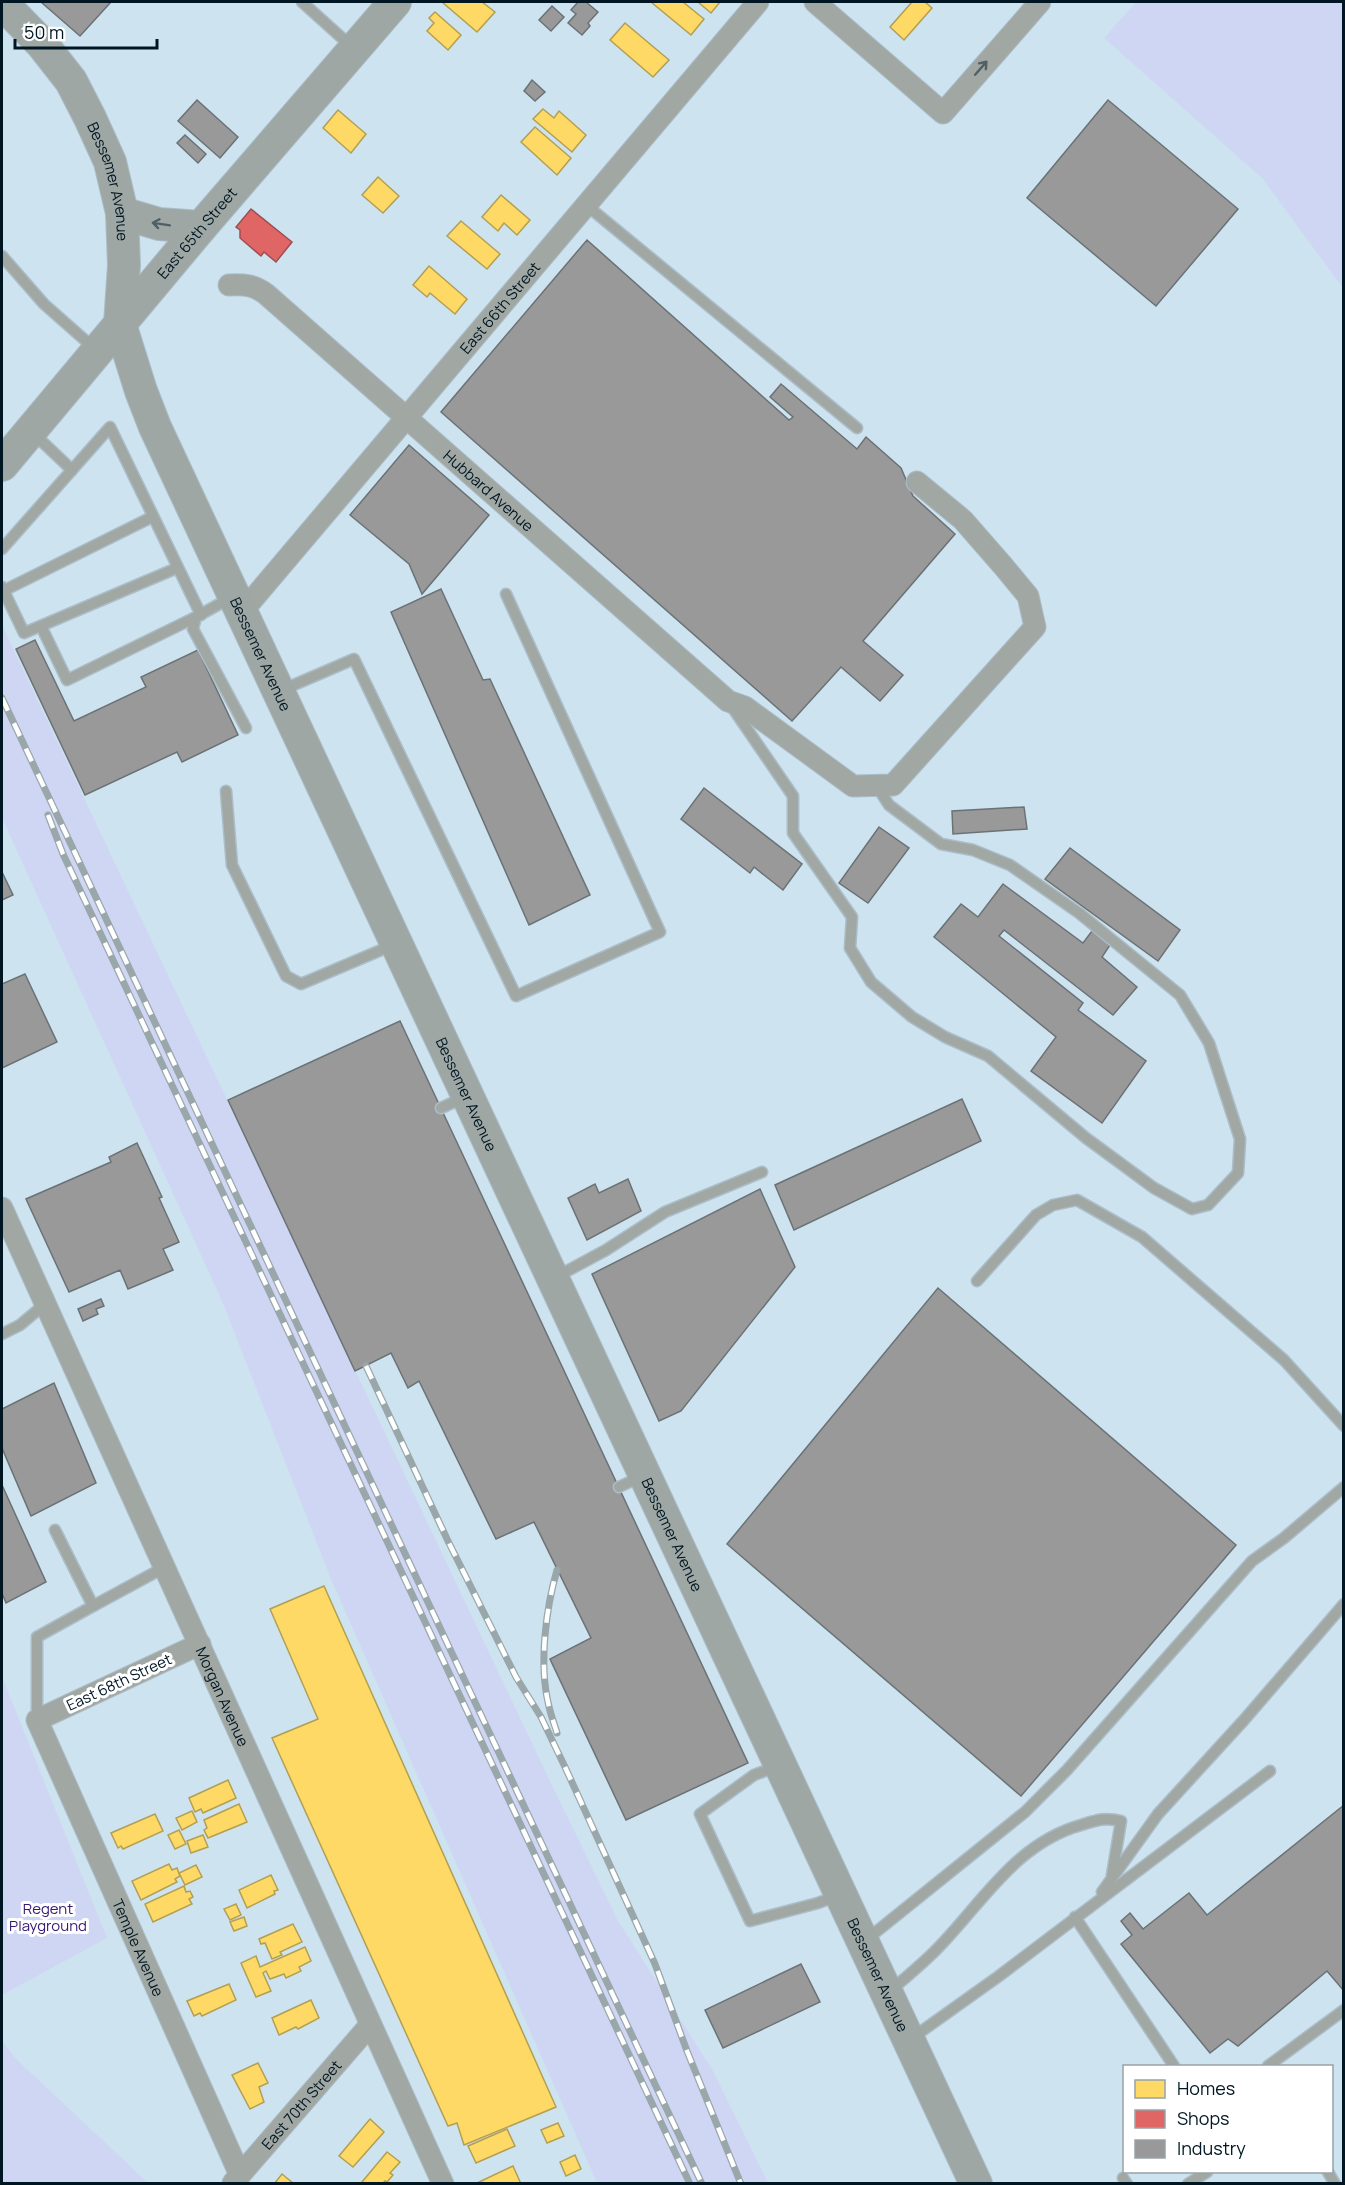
<svg xmlns="http://www.w3.org/2000/svg" width="1345" height="2185" viewBox="0 0 1345 2185" font-family="Manrope,sans-serif">
  <rect width="100%" height="100%" fill="#cde3ef"/>
  <g fill="#cfd6f3">
    <polygon points="1136,2 1343,2 1343,288 1262,178 1104,38"/>
    <polygon points="2,625 549,1779 617,1919 713,2071 768,2183 597,2183 331,1579 222,1301 2,818"/>
    <polygon points="2,1677 107,1938 2,1995"/>
    <polygon points="2,2041 15,2058 148,2183 2,2183"/>
  </g>
  <g fill="#ffd966" stroke="#b29f52" stroke-width="1.5">
    <polygon points="442,2 482,2 495,12 477,32"/>
    <polygon points="651,2 683,2 704,19 691,35"/>
    <polygon points="698,2 720,2 711,13"/>
    <polygon points="912,2 925,2 932,8 904,40 890,27"/>
    <polygon points="435,12 461,35 448,50 427,31 434,23 429,18"/>
    <polygon points="625,23 669,60 653,77 610,40"/>
    <polygon points="543,109 554,118 559,111 586,135 572,152 533,119"/>
    <polygon points="338,110 366,134 351,153 323,128"/>
    <polygon points="535,127 571,158 557,175 521,142"/>
    <polygon points="378,177 399,196 383,213 362,195"/>
    <polygon points="501,195 530,220 517,235 504,223 498,231 482,217"/>
    <polygon points="461,221 500,254 487,269 447,236"/>
    <polygon points="429,266 467,299 455,314 430,293 427,297 413,285"/>
    <polygon points="324,1586 556,2107 464,2145 457,2123 448,2126 272,1738 318,1719 270,1609"/>
    <polygon points="228,1780 236,1798 203,1813 201,1809 195,1812 189,1798"/>
    <polygon points="239,1804 247,1822 208,1838 204,1830 207,1828 204,1820"/>
    <polygon points="192,1811 197,1822 182,1830 176,1818"/>
    <polygon points="155,1814 163,1831 123,1849 121,1846 118,1848 111,1833"/>
    <polygon points="179,1830 186,1844 175,1849 168,1835"/>
    <polygon points="203,1835 208,1847 191,1853 187,1841"/>
    <polygon points="169,1864 172,1870 177,1868 180,1876 175,1879 177,1882 141,1900 132,1881"/>
    <polygon points="196,1865 202,1877 185,1885 179,1873"/>
    <polygon points="271,1875 278,1890 274,1891 275,1894 247,1908 239,1890"/>
    <polygon points="184,1886 186,1892 190,1891 193,1897 189,1899 192,1904 153,1922 145,1904"/>
    <polygon points="236,1904 241,1915 230,1920 224,1909"/>
    <polygon points="244,1917 247,1926 234,1931 230,1922"/>
    <polygon points="293,1924 302,1942 280,1952 282,1955 272,1959 265,1943 261,1944 259,1939"/>
    <polygon points="305,1947 311,1961 299,1967 301,1971 286,1978 284,1974 270,1979 266,1971 263,1973 271,1991 256,1997 241,1963 256,1956 260,1967"/>
    <polygon points="229,1984 236,2000 202,2016 200,2013 194,2016 187,2001"/>
    <polygon points="311,2000 319,2018 298,2029 296,2027 279,2035 272,2018"/>
    <polygon points="258,2063 268,2083 259,2087 264,2102 250,2109 232,2075"/>
    <polygon points="370,2119 384,2132 353,2167 339,2156"/>
    <polygon points="558,2123 564,2136 547,2143 541,2130"/>
    <polygon points="507,2129 515,2146 476,2163 468,2146"/>
    <polygon points="387,2152 400,2162 390,2173 393,2175 387,2182 385,2181 382,2184 364,2184 362,2182"/>
    <polygon points="575,2155 581,2169 566,2176 560,2162"/>
    <polygon points="513,2166 521,2184 477,2184 477,2183"/>
    <polygon points="282,2174 294,2184 274,2184"/>
  </g>
  <polygon fill="#e06666" stroke="#9d4e52" stroke-width="1.5" points="251,209 292,242 276,262 264,252 261,256 240,238 240,230 236,227"/>
  <g fill="#999" stroke="#6b7276" stroke-width="1.5">
    <polygon points="41,2 111,2 80,36"/>
    <polygon points="578,2 586,2 598,12 588,23 590,26 582,35 568,23 576,14 571,10"/>
    <polygon points="552,6 564,17 551,31 539,20"/>
    <polygon points="532,80 545,92 535,101 524,91"/>
    <polygon points="197,100 238,137 220,158 178,121"/>
    <polygon points="1108,100 1238,209 1156,306 1027,198"/>
    <polygon points="185,135 206,154 198,163 177,143"/>
    <polygon points="587,240 789,420 793,417 770,397 781,384 857,449 866,437 901,468 913,496 955,534 863,641 903,675 880,701 841,667 792,721 441,412"/>
    <polygon points="409,445 489,515 422,594 409,564 350,515"/>
    <polygon points="441,589 483,680 490,679 590,895 529,925 391,612"/>
    <polygon points="35,640 74,721 146,687 141,677 198,650 238,735 182,762 177,752 85,795 16,649"/>
    <polygon points="704,788 802,864 783,890 754,867 750,873 681,819"/>
    <polygon points="1024,807 1027,829 953,834 952,811"/>
    <polygon points="879,827 909,848 868,903 839,883"/>
    <polygon points="1070,848 1180,930 1158,961 1045,879"/>
    <polygon points="2,872 13,895 2,900"/>
    <polygon points="1003,884 1083,943 1092,931 1110,945 1102,957 1137,987 1113,1015 1004,930 999,936 1083,1003 1078,1010 1146,1061 1102,1123 1031,1071 1056,1037 934,937 961,904 978,917"/>
    <polygon points="25,974 57,1042 2,1068 2,984"/>
    <polygon points="400,1021 748,1763 626,1820 550,1659 591,1638 534,1522 496,1539 419,1381 408,1388 391,1353 355,1371 228,1100"/>
    <polygon points="962,1099 981,1141 794,1230 775,1185"/>
    <polygon points="137,1143 162,1197 159,1198 179,1242 163,1249 173,1270 128,1289 120,1270 69,1292 26,1199 111,1162 109,1157"/>
    <polygon points="628,1179 641,1211 587,1240 568,1198 595,1184 599,1193"/>
    <polygon points="760,1189 795,1267 681,1411 659,1421 592,1274"/>
    <polygon points="938,1288 1236,1545 1021,1796 727,1544"/>
    <polygon points="101,1299 104,1306 96,1309 98,1314 83,1321 78,1309"/>
    <polygon points="54,1383 96,1483 31,1516 2,1448 2,1409"/>
    <polygon points="2,1485 46,1582 6,1603 2,1593"/>
    <polygon points="1344,1805 1344,1991 1327,1971 1238,2046 1228,2039 1210,2053 1121,1944 1132,1935 1121,1921 1130,1913 1143,1929 1189,1893 1207,1915"/>
    <polygon points="801,1964 820,2002 723,2048 705,2010"/>
  </g>
  <g fill="none" stroke-linecap="round" stroke-linejoin="round">
    <defs>
      <g id="lane">
        <polyline points="302,2 352,47"/>
        <polyline points="585,204 857,428"/>
        <polyline points="2,256 44,304 95,349"/>
        <polyline points="33,433 72,470"/>
        <polyline points="2,549 110,427 201,615"/>
        <polyline points="2,587 24,633 177,568"/>
        <polyline points="3,591 152,517"/>
        <polyline points="232,597 196,617 193,629 246,728"/>
        <polyline points="41,626 67,680 196,617"/>
        <polyline points="282,690 354,659 516,996 660,932 506,594"/>
        <polyline points="730,704 793,796 793,833 852,917 850,948 871,982 912,1017 945,1037 988,1056 1086,1138 1154,1188 1192,1209 1208,1205 1238,1173 1240,1139 1209,1043 1180,995 1079,913 1010,865 973,850 941,844 889,805 876,785"/>
        <polyline points="226,791 232,865 286,976 301,984 393,945"/>
        <polyline points="441,1108 465,1097"/>
        <polyline points="556,1277 606,1250 665,1212 762,1172"/>
        <polyline points="977,1281 1036,1215 1053,1205 1077,1200 1142,1237 1284,1360 1344,1426"/>
        <polyline points="2,1334 20,1325 45,1304"/>
        <polyline points="619,1487 642,1476"/>
        <polyline points="55,1530 93,1606 165,1567"/>
        <polyline points="37,1720 37,1637 93,1606"/>
        <polyline points="778,1766 754,1775 700,1814 750,1921 818,1903 839,1895"/>
        <polyline points="1102,1892 1158,1814 1244,1720 1344,1604"/>
        <polyline points="1075,1917 1174,2066"/>
        <polyline points="866,1940 1025,1812 1067,1770 1252,1561 1284,1538 1344,1487"/>
        <path d="M890,1991C905,1978 921,1965 935,1951C981,1905 1014,1844 1081,1825C1097,1820 1105,1817 1121,1821L1112,1875"/>
        <polyline points="912,2038 999,1976 1270,1771"/>
        <polyline points="1268,2066 1344,2010"/>
        <polyline points="1328,2172 1335,2184"/>
        <polyline points="1123,2178 1127,2184"/>
        <polyline points="1188,2184 1207,2172"/>
      </g>
      <g id="street">
        <polyline points="815,2 943,113 1040,2"/>
        <path id="s1" d="M229,285C244,284 254,285 266,294L728,701L745,707L853,786L893,785L1035,627L1028,596L1004,567L963,520L917,482"/>
        <path id="s2" d="M242,612L758,2"/>
        <path id="s3" d="M2,1208L443,2184"/>
        <path id="s4" d="M200,1644L37,1720L240,2175"/>
        <path id="s5" d="M233,2183L370,2025"/>
      </g>
      <g id="secondary">
        <path id="s6" d="M2,3L42,44L71,81L90,118L110,162L122,213L124,265L120,324L141,391L155,427L976,2184"/>
        <polyline points="122,213 159,224 201,227"/>
        <path id="s7" d="M2,465L201,227L395,2"/>
      </g>
    </defs>
    <use href="#lane" stroke="#abbdc8" stroke-width="13"/>
    <use href="#street" stroke="#abbdc8" stroke-width="23"/>
    <use href="#secondary" stroke="#abbdc8" stroke-width="34"/>
    <use href="#lane" stroke="#a1a8a4" stroke-width="10"/>
    <use href="#street" stroke="#a1a8a4" stroke-width="21"/>
    <use href="#secondary" stroke="#9ea7a4" stroke-width="32"/>
    <defs>
      <g id="rail">
        <polyline points="2,698 702,2184"/>
        <polyline points="48,815 63,854 690,2184"/>
        <polyline points="366,1366 448,1541 516,1677 541,1717 565,1767 655,1964 687,2051 741,2184"/>
        <path d="M557,1733C554,1723 550,1713 548,1702C539,1663 546,1608 557,1570"/>
      </g>
    </defs>
    <use href="#rail" stroke="#9aa7aa" stroke-width="7"/>
    <use href="#rail" stroke="#fff" stroke-width="4.5" stroke-dasharray="14" stroke-linecap="butt"/>
  </g>
  <defs><path id="oneway-shaft" d="M-6 0H5M1.5-3L5.5 0L1.5 3" fill="none" stroke-width="1.6" stroke-linecap="round" stroke-linejoin="round" transform="scale(1.5)"/></defs>
  <use stroke="#506064" href="#oneway-shaft" transform="translate(981 68) rotate(-49)"/>
  <use stroke="#4f5f64" href="#oneway-shaft" transform="translate(161 224) rotate(-171)"/>
  <g text-anchor="middle" dominant-baseline="central" stroke-width="6" stroke-linejoin="round" paint-order="stroke">
    <g font-size="15" fill="#001723" stroke="#fff">
      <text stroke="none"><textPath href="#s6" startOffset="213">Bessemer Avenue</textPath></text>
      <text stroke="none"><textPath href="#s7" startOffset="303">East 65th Street</textPath></text>
      <text stroke="none"><textPath href="#s2" startOffset="399">East 66th Street</textPath></text>
      <text stroke="none"><textPath href="#s1" startOffset="336">Hubbard Avenue</textPath></text>
      <text stroke="none"><textPath href="#s6" startOffset="717">Bessemer Avenue</textPath></text>
      <text stroke="none"><textPath href="#s6" startOffset="1203">Bessemer Avenue</textPath></text>
      <text stroke="none"><textPath href="#s6" startOffset="1689">Bessemer Avenue</textPath></text>
      <text transform="translate(119 1682) rotate(-25)">East 68th Street</text>
      <text stroke="none"><textPath href="#s3" startOffset="536">Morgan Avenue</textPath></text>
      <text stroke="none"><textPath href="#s4" startOffset="429">Temple Avenue</textPath></text>
      <text stroke="none"><textPath href="#s6" startOffset="2175">Bessemer Avenue</textPath></text>
      <text stroke="none"><textPath href="#s5" startOffset="104">East 70th Street</textPath></text>
    </g>
    <g font-size="15" fill="#351973" stroke="#fff">
      <text x="48" y="1908">Regent<tspan x="48" dy="17">Playground</tspan></text>
    </g>
  </g>
  <rect width="1345" height="2185" fill="none" stroke="#001723" stroke-width="6"/>
  <rect x="1123" y="2065" width="210" height="108" fill="#ffffff" stroke="#99a2a7" stroke-width="1.5"/>
  <rect x="1135" y="2080" width="30" height="18" fill="#ffd966" stroke="#99a2a7" stroke-width="1.5"/>
  <text x="1177" y="2095" font-size="18" fill="#001723">Homes</text>
  <rect x="1135" y="2110" width="30" height="18" fill="#e06666" stroke="#99a2a7" stroke-width="1.5"/>
  <text x="1177" y="2125" font-size="18" fill="#001723">Shops</text>
  <rect x="1135" y="2140" width="30" height="18" fill="#999999" stroke="#99a2a7" stroke-width="1.5"/>
  <text x="1177" y="2155" font-size="18" fill="#001723">Industry</text>
  <path d="M15 39v9h142v-9" fill="none" stroke="#001723" stroke-width="3"/>
  <text x="24" y="39" font-size="18" fill="#001723" stroke="#ffffff" stroke-width="4.5" paint-order="stroke">50 m</text>
</svg>
